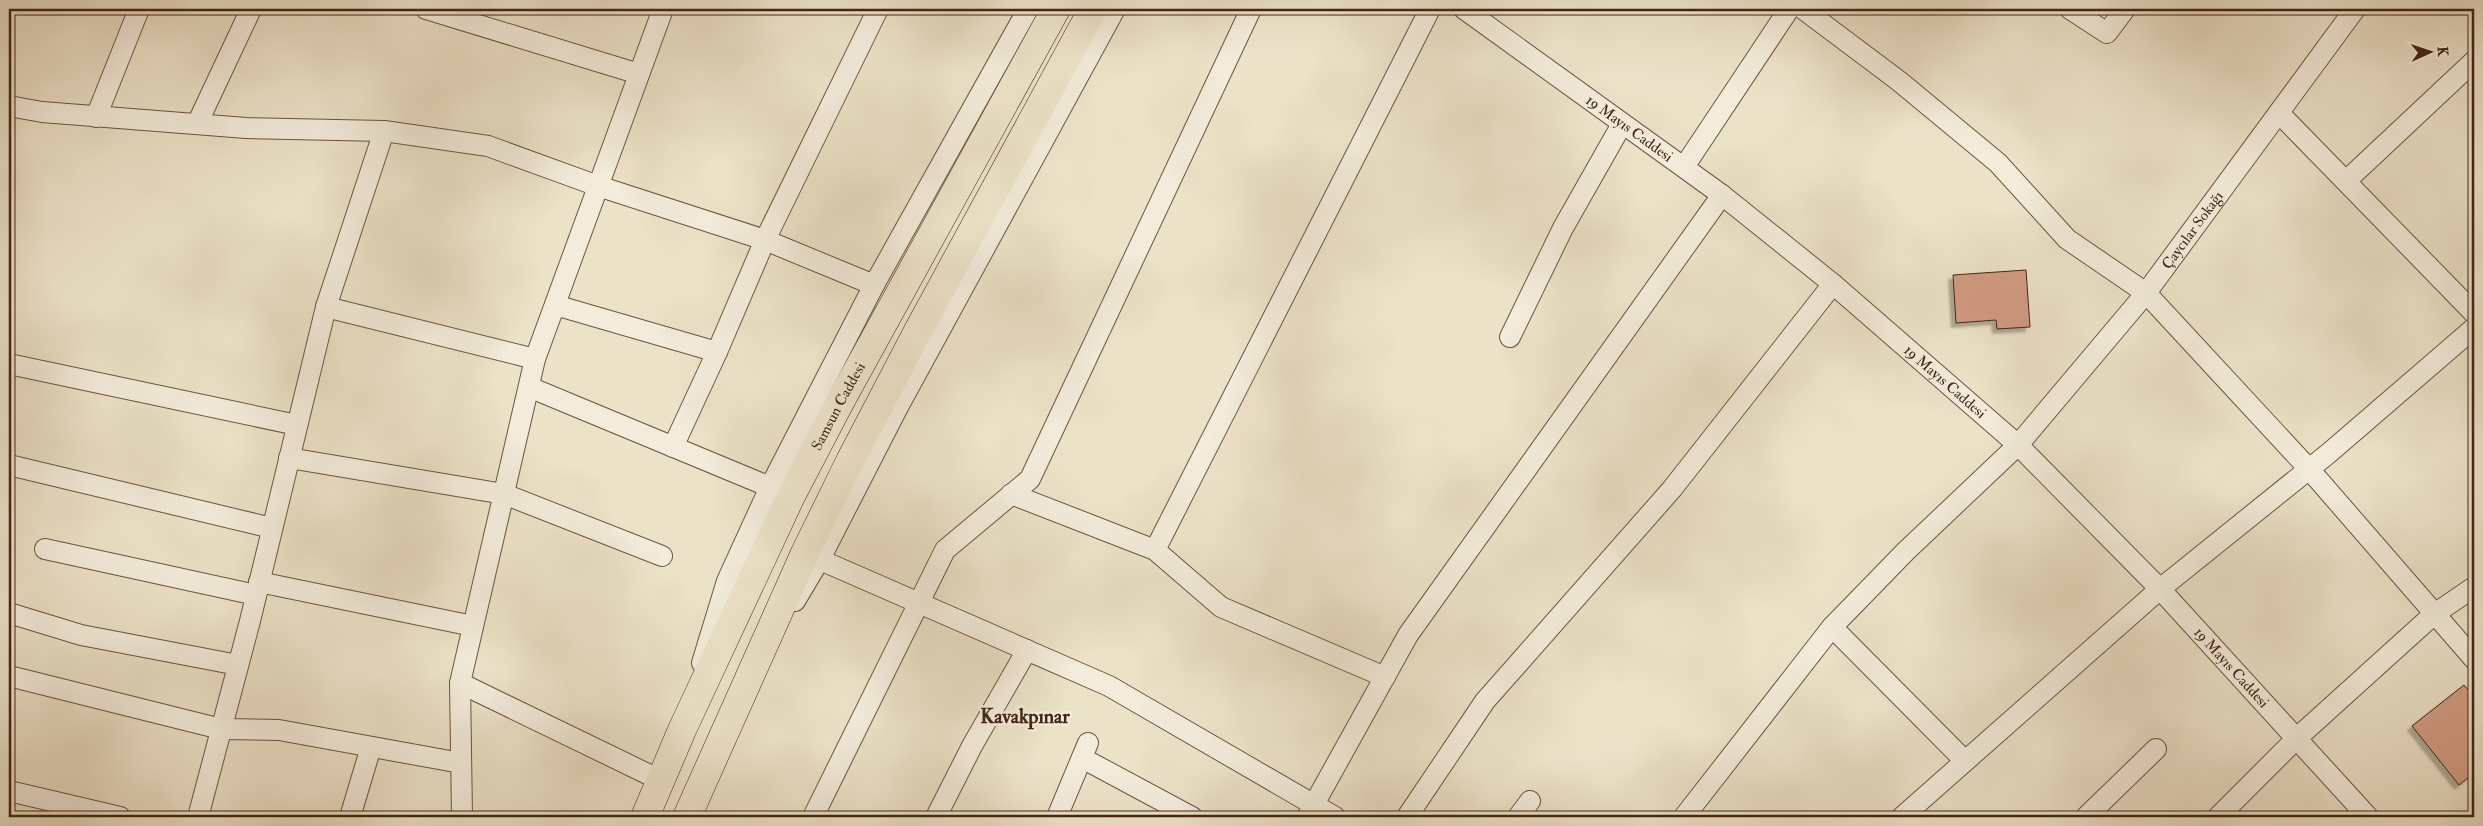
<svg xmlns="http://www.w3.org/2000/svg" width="2483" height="826" viewBox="0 0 2483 826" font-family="'IM FELL Double Pica',serif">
  <defs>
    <filter id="shadow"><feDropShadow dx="-4.5" dy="4.5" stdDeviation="1" flood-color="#0004"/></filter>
  </defs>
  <rect width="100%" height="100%" fill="#ece2c8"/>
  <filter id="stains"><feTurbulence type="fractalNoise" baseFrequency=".004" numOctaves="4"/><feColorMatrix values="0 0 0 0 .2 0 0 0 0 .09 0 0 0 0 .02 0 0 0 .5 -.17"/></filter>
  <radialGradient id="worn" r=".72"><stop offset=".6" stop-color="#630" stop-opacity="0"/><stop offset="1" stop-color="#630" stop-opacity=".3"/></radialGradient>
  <g fill="#d39c85" stroke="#422514" filter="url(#shadow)">
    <polygon points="2026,270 2030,327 1997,329 1996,320 1956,323 1953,275"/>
    <polygon points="2464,685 2474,697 2474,773 2459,785 2412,726"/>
  </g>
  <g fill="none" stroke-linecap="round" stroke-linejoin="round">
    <defs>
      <g id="minor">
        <polyline points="426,9 639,74"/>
        <path id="s1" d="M1464,9L1722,195L1833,284L2018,445L2160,589L2368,817"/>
        <polyline points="1803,9 1899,81 1998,163 2067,239 2146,293 2309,469 2474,659"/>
        <polyline points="2070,9 2107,33 2125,9"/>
        <polyline points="9,106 42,112 246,128 384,131 488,146 598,186 765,240 874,285"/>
        <polyline points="2279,113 2474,313"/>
        <polyline points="96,117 139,9"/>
        <polyline points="197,124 251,9"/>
        <polyline points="1684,167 1789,9"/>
        <polyline points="2346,181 2474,61"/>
        <polyline points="555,305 717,352"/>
        <polyline points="326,307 535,359"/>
        <polyline points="1510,337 1563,228 1622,124"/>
        <polyline points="9,364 297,425"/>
        <polyline points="529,387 770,487"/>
        <polyline points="673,447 717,352 765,240 878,9"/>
        <polyline points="289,458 504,494 662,556"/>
        <polyline points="9,465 272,528"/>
        <polyline points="1011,494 1155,550 1221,607 1385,677"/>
        <polyline points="45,549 256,595"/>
        <polyline points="1155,550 1430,9"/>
        <polyline points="809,555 1109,686 1335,817"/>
        <polyline points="259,582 473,626"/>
        <polyline points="795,601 820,559 898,407 1115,9"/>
        <polyline points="9,613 81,635 238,665"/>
        <polyline points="1832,627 1965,761"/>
        <polyline points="702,663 727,581 770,487 874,285 1028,9"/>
        <polyline points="9,676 221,729 279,730 461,763"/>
        <polyline points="460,683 660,780"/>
        <polyline points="1082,758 1192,817"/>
        <polyline points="9,791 120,817"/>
        <polyline points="198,817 250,621 326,307 384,131"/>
        <polyline points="350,817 371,747"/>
        <polyline points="462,817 460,683 535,359 663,9"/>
        <polyline points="813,817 945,550 1030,479 1251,9"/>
        <polyline points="936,817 972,746 1027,650"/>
        <polyline points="1057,817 1088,743"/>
        <polyline points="1307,817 1408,635 1722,195"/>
        <polyline points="1407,817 1485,701 1672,489 1833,284"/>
        <polyline points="1518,817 1530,801"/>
        <path id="s2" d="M1684,817L1832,627L1906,551L2018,445L2146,293L2355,9"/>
        <polyline points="1902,817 2160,589 2329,453 2474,328"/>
        <polyline points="2086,817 2156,749"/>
        <polyline points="2218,817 2297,738 2433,615 2474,587"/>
      </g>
      <g id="highway">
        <path id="s3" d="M645,817L682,730L791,496L840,402L1056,9"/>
        <polyline points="687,817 805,553 850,461 919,329 1093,9"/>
      </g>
    </defs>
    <use href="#minor" stroke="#6c5441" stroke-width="22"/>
    <use href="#highway" stroke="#422514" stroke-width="29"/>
    <use href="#minor" stroke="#f3ecdb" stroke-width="20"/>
    <use href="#highway" stroke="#ece2c8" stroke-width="28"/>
  </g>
  <g text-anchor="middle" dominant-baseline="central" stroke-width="5" stroke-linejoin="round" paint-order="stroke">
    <g font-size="15" fill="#422514" stroke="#f3ecdb">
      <text stroke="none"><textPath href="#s1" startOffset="204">19 Mayıs Caddesi</textPath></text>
      <text stroke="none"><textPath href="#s2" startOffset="778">Çaycılar Sokağı</textPath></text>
      <text stroke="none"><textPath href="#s1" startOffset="609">19 Mayıs Caddesi</textPath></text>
      <text stroke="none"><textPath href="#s3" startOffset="454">Samsun Caddesi</textPath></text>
      <text stroke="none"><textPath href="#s1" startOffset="1014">19 Mayıs Caddesi</textPath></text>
    </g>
    <g font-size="20" font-weight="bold" fill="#422514" stroke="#f3ecdb">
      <text x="1025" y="716">Kavakpınar</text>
    </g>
  </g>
  <rect width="2483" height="826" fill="none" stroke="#ece2c8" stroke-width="30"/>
  <rect x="10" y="10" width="2463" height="806" fill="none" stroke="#422514" stroke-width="2.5"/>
  <rect x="15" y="15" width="2453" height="796" fill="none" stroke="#422514"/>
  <g transform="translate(2430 52) rotate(87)" stroke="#f3ecdb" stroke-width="4" paint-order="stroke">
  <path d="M0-4L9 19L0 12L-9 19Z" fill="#422514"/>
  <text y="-8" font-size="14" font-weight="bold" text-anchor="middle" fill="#422514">K</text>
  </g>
  <rect width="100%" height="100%" filter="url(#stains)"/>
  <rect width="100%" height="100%" fill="url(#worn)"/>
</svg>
